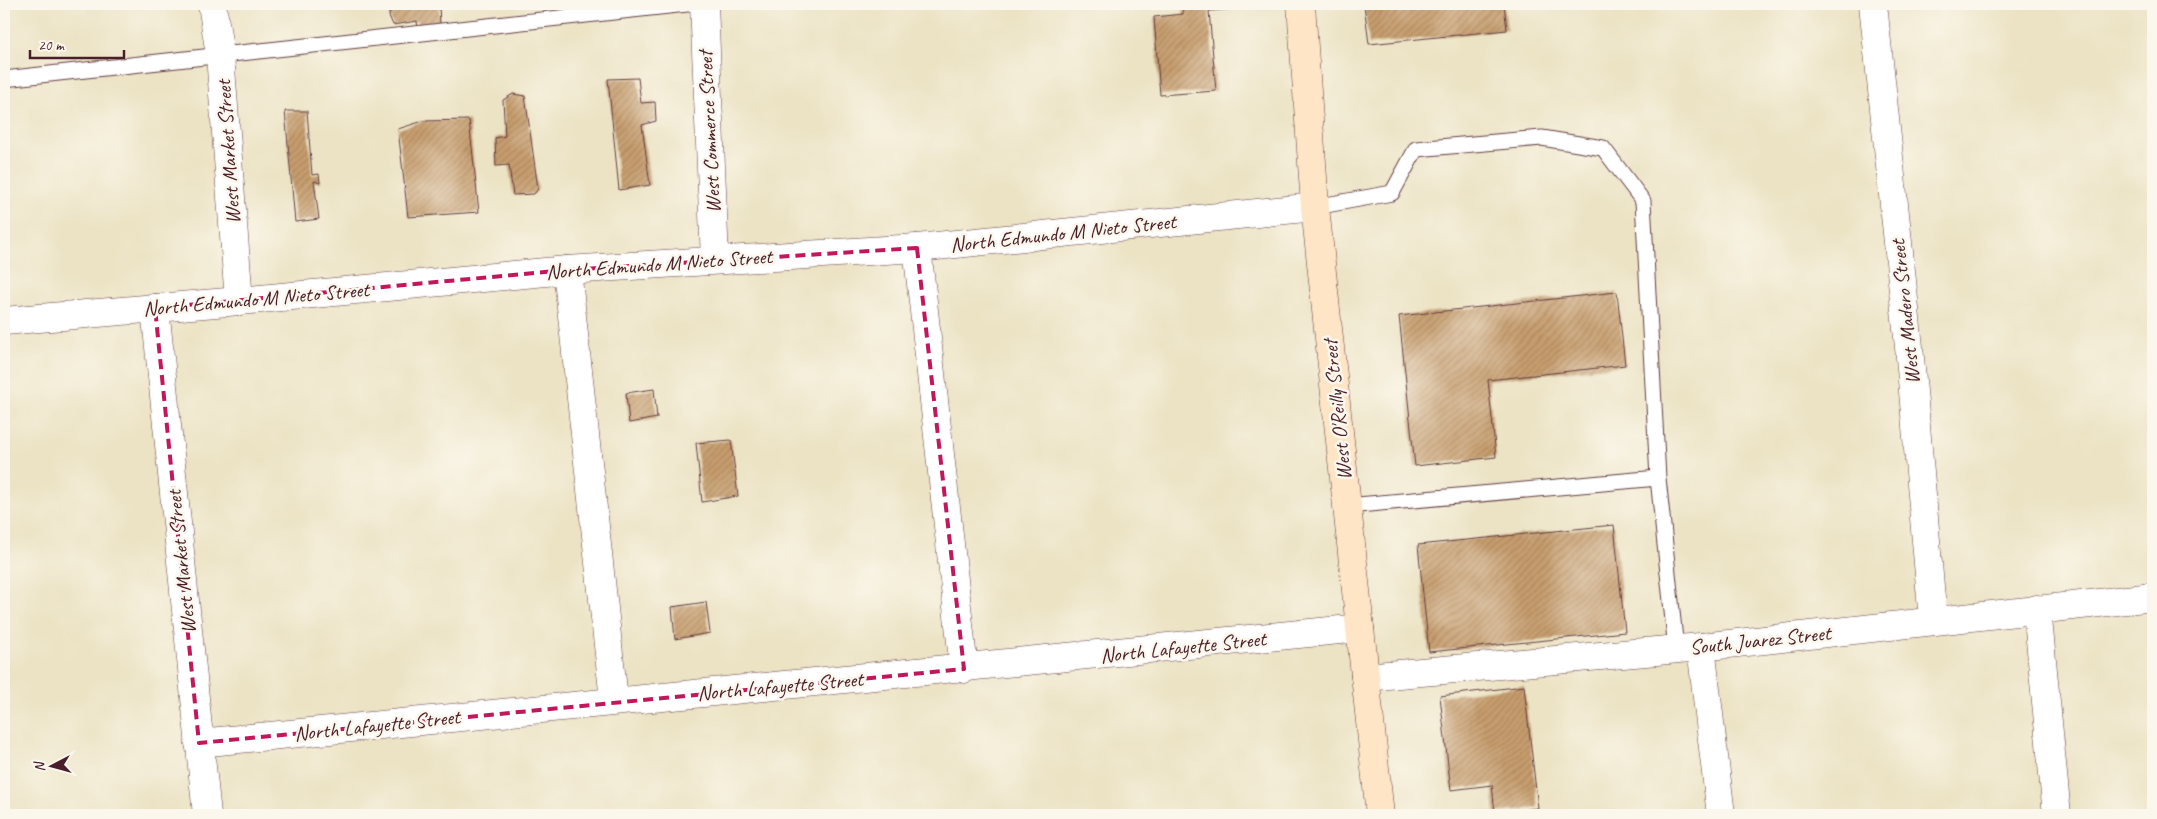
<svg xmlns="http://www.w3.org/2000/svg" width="2157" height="819" viewBox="0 0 2157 819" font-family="Caveat,sans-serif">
  <defs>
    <pattern id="building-hatch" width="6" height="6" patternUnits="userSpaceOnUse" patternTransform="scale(1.25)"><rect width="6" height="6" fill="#c79e6e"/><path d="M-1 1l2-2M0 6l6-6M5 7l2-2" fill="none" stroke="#a4805b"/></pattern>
  </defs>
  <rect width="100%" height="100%" fill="#fbf7ec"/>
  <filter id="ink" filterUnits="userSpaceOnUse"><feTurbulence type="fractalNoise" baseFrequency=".02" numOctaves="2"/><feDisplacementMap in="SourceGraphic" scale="10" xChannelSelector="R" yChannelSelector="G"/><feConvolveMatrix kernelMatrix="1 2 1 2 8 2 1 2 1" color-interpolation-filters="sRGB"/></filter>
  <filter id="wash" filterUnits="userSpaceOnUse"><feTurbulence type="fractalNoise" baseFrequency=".0096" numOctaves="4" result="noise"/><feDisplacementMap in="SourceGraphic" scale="20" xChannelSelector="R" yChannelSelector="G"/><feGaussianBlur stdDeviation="1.12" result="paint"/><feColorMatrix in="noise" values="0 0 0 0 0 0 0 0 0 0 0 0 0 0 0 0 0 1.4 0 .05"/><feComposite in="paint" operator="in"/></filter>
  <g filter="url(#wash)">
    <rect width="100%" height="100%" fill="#ece3c4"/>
    <g id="blocks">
      <g fill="url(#building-hatch)">
        <polygon points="391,4 439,4 440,26 418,30 417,21 393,25 389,16"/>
        <polygon points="1182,4 1260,4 1260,7 1209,11 1216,91 1160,95 1154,17 1183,14"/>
        <polygon points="1364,4 1504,4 1507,30 1369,44"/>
        <polygon points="638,78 641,103 655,102 656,121 642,125 650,185 619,190 608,79"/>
        <polygon points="513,94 525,96 538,189 534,194 513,195 509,165 496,166 495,138 505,136 503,100"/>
        <polygon points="285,111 307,111 312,175 319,174 320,183 314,181 319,219 295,222"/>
        <polygon points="469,120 479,212 408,217 398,129 423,121"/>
        <polygon points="1617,292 1625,365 1488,380 1496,457 1415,466 1399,316"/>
        <polygon points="654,389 657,418 629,423 626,393"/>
        <polygon points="731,440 738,496 702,502 696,443"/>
        <polygon points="1614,525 1625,632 1429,652 1418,545"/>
        <polygon points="706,602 710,633 675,639 672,607"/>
        <polygon points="1524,686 1538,808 1495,813 1492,785 1451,790 1440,696"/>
      </g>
    </g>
  </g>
  <g filter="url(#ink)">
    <use href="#blocks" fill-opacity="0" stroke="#623c42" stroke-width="1"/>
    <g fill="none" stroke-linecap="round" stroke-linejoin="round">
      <defs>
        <g id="service">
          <polyline points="4,79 687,4"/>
          <polyline points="1315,207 1392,193 1416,149 1542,138 1603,148 1643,201 1658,478"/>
          <polyline points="1347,506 1658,478 1676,649"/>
        </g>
        <g id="minor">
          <polyline points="212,4 220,55 239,301"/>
          <polyline points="704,4 715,260"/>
          <polyline points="1873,4 1910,357 1933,621"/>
          <polyline points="917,248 964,669"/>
          <polyline points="567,270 614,700"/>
          <polyline points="155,308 207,815"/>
          <polyline points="4,321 239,301 567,270 917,248 1315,207"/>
          <polyline points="2037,609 2057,815"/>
          <polyline points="1701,647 1721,815"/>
          <polyline points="1365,677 1701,647 2153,597"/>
          <path d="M199,743C586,703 973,668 1360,628"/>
        </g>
        <polyline id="secondary" points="1301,4 1315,207 1380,815"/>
      </defs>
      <use href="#service" stroke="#623c42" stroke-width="17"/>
      <use href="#minor" stroke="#623c42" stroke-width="29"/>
      <use href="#secondary" stroke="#623c42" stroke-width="29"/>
      <use href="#service" stroke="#fff" stroke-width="15"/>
      <use href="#minor" stroke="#fff" stroke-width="28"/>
      <use href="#secondary" stroke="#fde5c5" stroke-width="28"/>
    </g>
  </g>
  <path fill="none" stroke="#c2185b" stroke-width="4" stroke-dasharray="10 6" stroke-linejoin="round" d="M917,248L964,669L199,743L155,308L567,270Z"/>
  <g text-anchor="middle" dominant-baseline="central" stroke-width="5" stroke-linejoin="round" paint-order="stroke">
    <g font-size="21" fill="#4a1f2b" stroke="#fbf7ec">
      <text transform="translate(709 132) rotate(-93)">West Commerce Street</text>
      <text transform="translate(228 152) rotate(-94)">West Market Street</text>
      <text transform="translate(1063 233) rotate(-6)">North Edmundo M Nieto Street</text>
      <text transform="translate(659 264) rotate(-4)">North Edmundo M Nieto Street</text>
      <text transform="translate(256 299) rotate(-5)">North Edmundo M Nieto Street</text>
      <text transform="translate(1905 312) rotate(-96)">West Madero Street</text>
      <text transform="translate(1337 410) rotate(-96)">West O'Reilly Street</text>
      <text transform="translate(181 562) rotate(-96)">West Market Street</text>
      <text transform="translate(1760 640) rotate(-6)">South Juarez Street</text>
      <text transform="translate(1183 647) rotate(-6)">North Lafayette Street</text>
      <text transform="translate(780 686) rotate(-5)">North Lafayette Street</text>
      <text transform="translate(377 725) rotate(-6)">North Lafayette Street</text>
    </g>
  </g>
  <rect width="2157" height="819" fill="none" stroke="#fbf7ec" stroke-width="20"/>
  <g transform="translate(52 766) rotate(264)" stroke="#fbf7ec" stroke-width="4" paint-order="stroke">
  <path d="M0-4L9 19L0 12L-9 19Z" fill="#4a1f2b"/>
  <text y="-8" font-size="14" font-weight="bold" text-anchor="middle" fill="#4a1f2b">N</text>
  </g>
  <path d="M30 50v8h94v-8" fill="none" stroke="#4a1f2b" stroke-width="2.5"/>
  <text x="38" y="50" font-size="15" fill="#4a1f2b" stroke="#fbf7ec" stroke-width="4" paint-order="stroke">20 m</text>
</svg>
